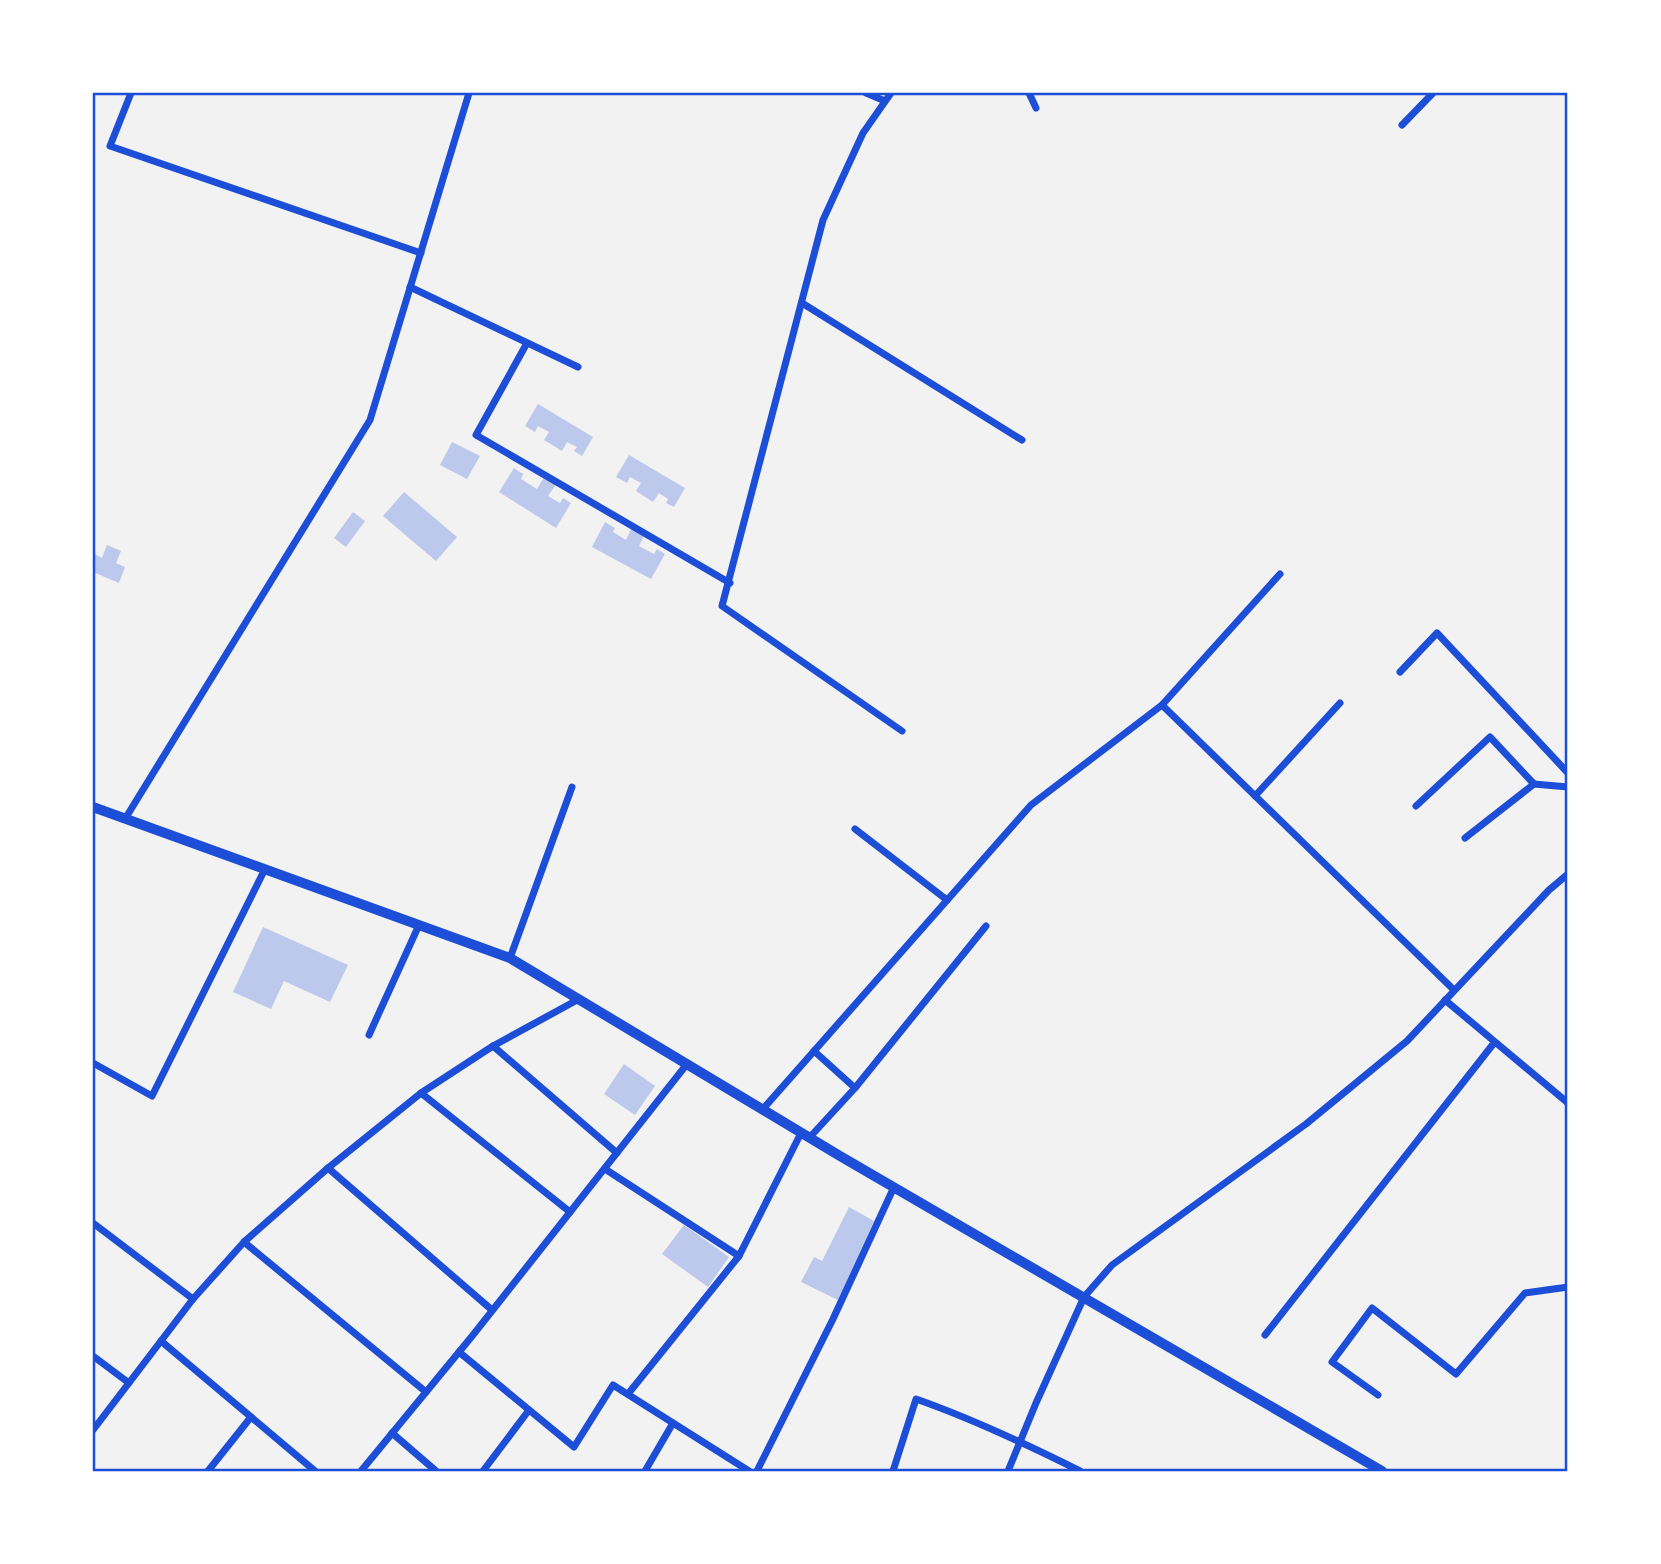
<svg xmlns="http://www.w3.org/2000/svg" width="1661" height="1564" viewBox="0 0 1661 1564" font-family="Manrope,sans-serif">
  <rect width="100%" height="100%" fill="#f2f2f2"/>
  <g fill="#bdc9ec">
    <polygon points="538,404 593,437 582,456 574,451 577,447 567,442 562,451 544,440 549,432 538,426 535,432 525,426"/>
    <polygon points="452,442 480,456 467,479 440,465"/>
    <polygon points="629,455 685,488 674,507 666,503 668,499 659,493 653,502 636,491 641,483 630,477 627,483 616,477"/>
    <polygon points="514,468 523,474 521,479 537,489 545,476 557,483 548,496 560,503 563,498 571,503 556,528 499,492"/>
    <polygon points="404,492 457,537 436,561 383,516"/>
    <polygon points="353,512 365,521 346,547 334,538"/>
    <polygon points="605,522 615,528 613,532 626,540 631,529 644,536 639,546 654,554 657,549 665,554 651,579 592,547"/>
    <polygon points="107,545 121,551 116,563 125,567 119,583 93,572 95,554 102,558"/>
    <polygon points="263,927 348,965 330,1002 284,981 271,1009 233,992"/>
    <polygon points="624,1064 655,1086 635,1115 604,1094"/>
    <polygon points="849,1207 874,1221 838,1300 801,1282 814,1257 822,1261"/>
    <polygon points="684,1225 729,1257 708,1287 662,1254"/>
  </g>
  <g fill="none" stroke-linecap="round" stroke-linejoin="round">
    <g stroke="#1d4ed8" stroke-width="7">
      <polyline points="131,93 110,146 421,253"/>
      <polyline points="866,93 885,101"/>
      <polyline points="891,93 863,133 823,220 722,606 902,731"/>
      <polyline points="1029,93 1036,108"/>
      <polyline points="1402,125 1433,93"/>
      <polyline points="410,287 578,367"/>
      <polyline points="802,303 1022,440"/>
      <polyline points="527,343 476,435 730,583"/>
      <polyline points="1280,574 1162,705 1454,990"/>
      <polyline points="1400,672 1437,633 1568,773"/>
      <polyline points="1534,784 1568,787"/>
      <polyline points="1255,796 1340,703"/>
      <polyline points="1416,806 1490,737 1534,784 1465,838"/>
      <polyline points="125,819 370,420 469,93"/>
      <polyline points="855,829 947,900"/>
      <polyline points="510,958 572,787"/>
      <polyline points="1445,1000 1568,1103"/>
      <polyline points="369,1035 419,925"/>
      <polyline points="493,1046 617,1153"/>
      <polyline points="814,1051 855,1088"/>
      <polyline points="93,1063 152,1096 265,869"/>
      <polyline points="421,1093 570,1212"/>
      <polyline points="763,1109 1031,805 1162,705"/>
      <polyline points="810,1137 855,1088 986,926"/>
      <polyline points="328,1168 492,1310"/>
      <polyline points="605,1169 739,1256"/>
      <polyline points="93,1223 193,1299"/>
      <polyline points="244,1242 426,1392"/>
      <polyline points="1265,1335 1494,1043"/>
      <polyline points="161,1341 315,1471"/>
      <polyline points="459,1352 574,1447 613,1385 749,1471"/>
      <polyline points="93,1356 129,1383"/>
      <polyline points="628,1394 739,1256 801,1133"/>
      <polyline points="1378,1395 1332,1362 1372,1308 1456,1374 1525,1293 1568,1287"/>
      <polyline points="93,1430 193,1299 244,1242 328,1168 421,1093 493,1046 579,999"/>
      <polyline points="392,1433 436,1471"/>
      <polyline points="208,1471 251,1417"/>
      <polyline points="361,1471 473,1335 687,1064"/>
      <polyline points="483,1471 529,1410"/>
      <polyline points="645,1471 673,1423"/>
      <polyline points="757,1471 833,1319 894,1187"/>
      <path d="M893,1471L916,1399C973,1419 1026,1444 1080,1471"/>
      <polyline points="1008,1471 1036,1403 1084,1297 1112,1265 1306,1124 1407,1041 1549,890 1568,874"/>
    </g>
    <polyline stroke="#1d4ed8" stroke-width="10" points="93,807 510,958 840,1156 1382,1471"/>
  </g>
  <rect width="1661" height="1564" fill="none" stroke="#ffffff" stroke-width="189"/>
  <rect x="94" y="94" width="1472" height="1376" fill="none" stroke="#1d4ed8" stroke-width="2.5"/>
</svg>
